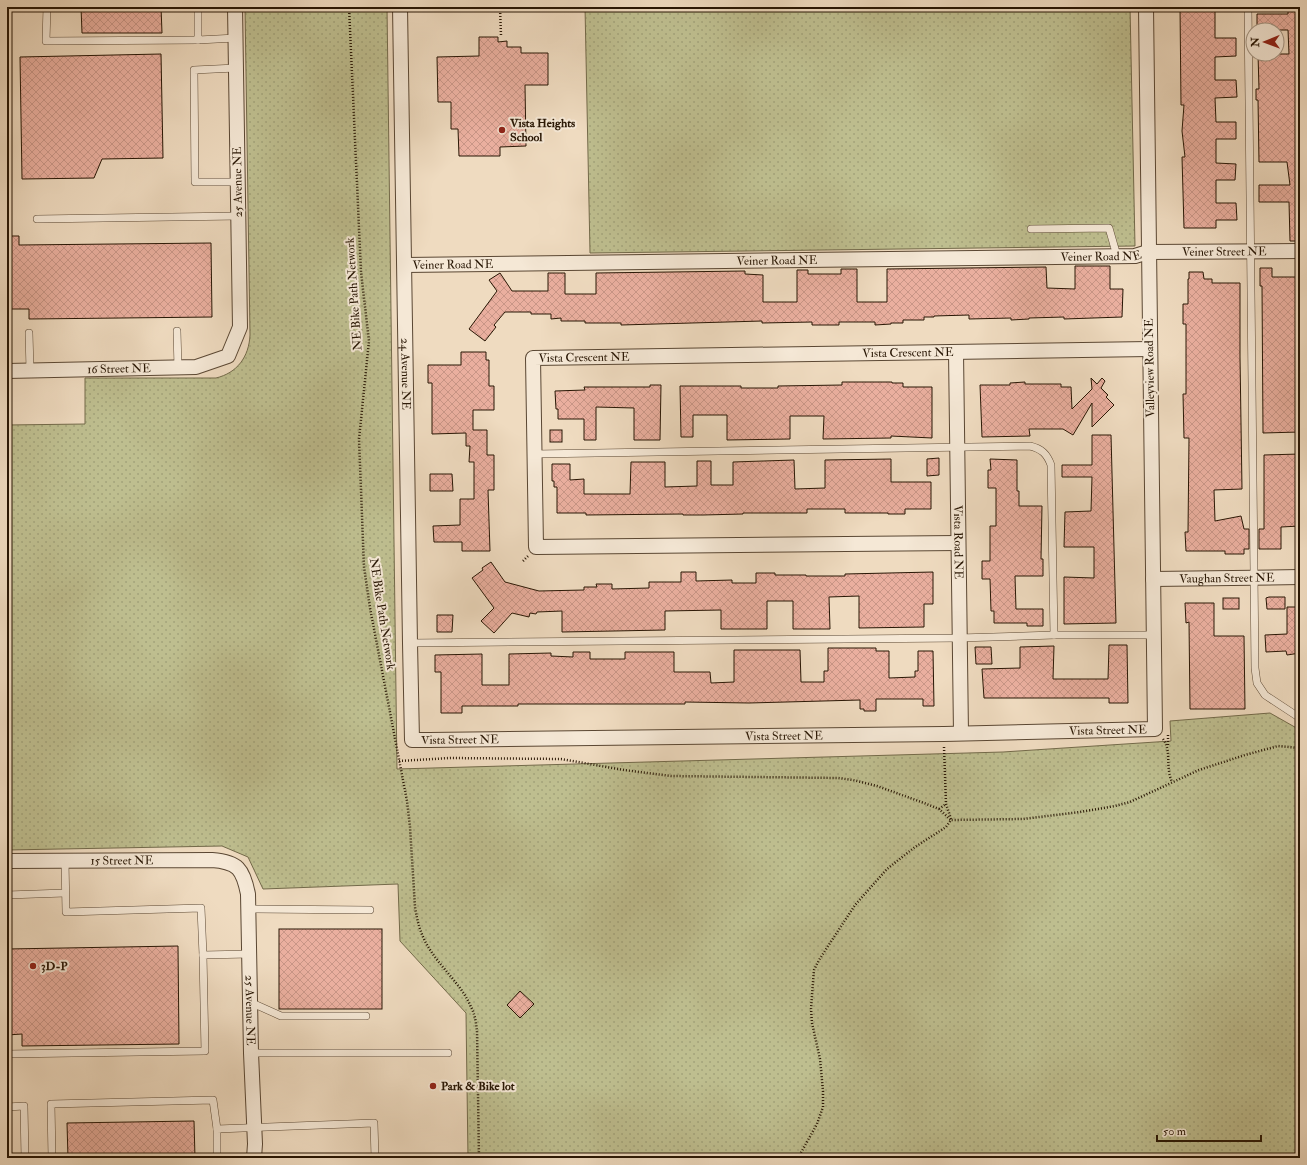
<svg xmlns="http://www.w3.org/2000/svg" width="1307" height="1165" viewBox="0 0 1307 1165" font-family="'IM FELL Double Pica',serif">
  <defs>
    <pattern id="park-dots" width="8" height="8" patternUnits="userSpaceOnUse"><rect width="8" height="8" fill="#bebe8f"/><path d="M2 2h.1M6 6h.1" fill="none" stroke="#a3a37a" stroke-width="1.8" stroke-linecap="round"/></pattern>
    <pattern id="building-cross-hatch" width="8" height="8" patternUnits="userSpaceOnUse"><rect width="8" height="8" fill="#eaaf9f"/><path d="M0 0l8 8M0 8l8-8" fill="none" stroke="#c99687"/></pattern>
  </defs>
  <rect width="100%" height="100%" fill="#efdbc0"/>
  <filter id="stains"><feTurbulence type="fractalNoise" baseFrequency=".005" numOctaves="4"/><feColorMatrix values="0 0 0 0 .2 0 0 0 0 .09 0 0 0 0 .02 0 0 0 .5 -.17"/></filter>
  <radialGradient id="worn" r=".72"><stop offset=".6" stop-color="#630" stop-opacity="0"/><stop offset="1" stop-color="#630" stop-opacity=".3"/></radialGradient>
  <g fill="url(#park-dots)" stroke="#736a4a">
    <path d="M245,7H387L397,769L1003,752L1171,741L1170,721L1270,713L1300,730V1158H468L466,1013L400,941L398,884L263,889L248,857L222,846L7,850V425L85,424V378H216C237,373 249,357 250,335Z"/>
    <polygon points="585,7 1130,7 1135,246 590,253"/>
  </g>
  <g fill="url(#building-cross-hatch)" stroke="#281604">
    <polygon points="81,7 161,7 162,33 82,33"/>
    <polygon points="1180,7 1215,7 1215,38 1236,38 1236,56 1215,57 1215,80 1236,80 1237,97 1215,98 1216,122 1236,122 1236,139 1216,139 1216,163 1236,164 1235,180 1216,180 1216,203 1236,203 1237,220 1216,220 1216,228 1184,228 1182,157 1185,157 1182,131 1184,105 1181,105"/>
    <polygon points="1288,7 1300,7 1300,241 1290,241 1289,202 1259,202 1259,185 1290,185 1287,162 1259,162 1258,100 1256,100 1256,89 1259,89 1258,54 1289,54 1288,30 1257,30 1257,14 1288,14"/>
    <polygon points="479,37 498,37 498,42 507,41 507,47 521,47 521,53 548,53 548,85 525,85 526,146 500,147 500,156 459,156 458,129 451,129 451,102 438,102 437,57 479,56"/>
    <polygon points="161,54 163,158 102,159 94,178 22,179 20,57"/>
    <polygon points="7,236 19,236 19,245 211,243 212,317 29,319 29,309 7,309"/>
    <polygon points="1075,266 1110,266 1110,289 1123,289 1122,317 1064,319 1064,317 1029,318 1029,319 1011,320 1011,318 969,319 969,315 934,316 934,317 924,317 924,320 903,320 903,323 891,323 891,324 875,325 875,322 839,322 839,325 812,325 812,322 762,323 762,321 621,325 621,323 585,323 585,321 561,321 561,318 551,319 551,314 531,314 531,312 505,312 494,325 496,327 485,341 469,329 497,291 489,280 500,273 512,291 548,291 548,273 565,273 565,294 596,294 596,273 745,271 745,274 763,275 763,302 797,302 797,270 808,270 808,274 841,274 841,269 857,269 857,302 887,302 887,269 1046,267 1047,288 1075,289"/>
    <polygon points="1260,268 1272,268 1272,277 1300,277 1300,432 1263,433 1262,286 1260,286"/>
    <polygon points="1189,272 1203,272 1204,279 1212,279 1212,283 1240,283 1240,357 1242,489 1214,490 1215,521 1241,516 1244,529 1249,529 1249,549 1244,549 1244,554 1225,554 1225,551 1186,551 1185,532 1188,532 1189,438 1184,438 1183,394 1186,394 1186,324 1183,324 1183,304 1188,304 1188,279 1189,279"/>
    <polygon points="461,352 486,352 486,360 489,360 489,386 494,386 494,410 473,410 473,430 487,430 487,455 494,455 494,490 488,490 490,551 462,551 462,542 434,542 433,526 460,525 460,499 474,499 474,462 469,462 470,446 466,446 466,433 432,434 432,383 428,383 428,365 461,365"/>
    <polygon points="1091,378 1097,384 1102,378 1105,381 1101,388 1108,395 1106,397 1114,405 1092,427 1092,403 1073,435 1063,429 1029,429 1030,436 982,437 980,385 1010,385 1010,383 1025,382 1025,384 1061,384 1061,387 1071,387 1072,409 1092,389"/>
    <polygon points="842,382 892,382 892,383 903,383 903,387 932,387 932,438 891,436 891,438 823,439 824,416 790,416 790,439 727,440 727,415 693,415 693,437 681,437 680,386 741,386 741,388 778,388 778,386 842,385"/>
    <polygon points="650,385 661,385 660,440 634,440 634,408 596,407 596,440 584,440 584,419 558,419 558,409 556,409 555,391 585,390 584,387 650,387"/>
    <rect x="550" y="430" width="12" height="12"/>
    <polygon points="1092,435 1111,435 1116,623 1064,624 1064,577 1094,578 1094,547 1064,547 1065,512 1091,511 1092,477 1062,477 1062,465 1092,465"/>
    <polygon points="1300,454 1300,526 1281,527 1281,549 1259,549 1259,529 1264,529 1264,455"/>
    <polygon points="939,458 939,475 927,476 927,459"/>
    <polygon points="891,459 891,482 931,482 931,509 905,509 905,514 888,514 888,513 845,513 845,509 807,509 807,513 743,513 743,514 703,515 683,515 683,514 586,515 586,513 557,513 557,487 554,487 554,481 552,481 552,464 570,464 570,480 584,479 584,494 630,494 631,462 665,462 665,487 697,486 697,461 711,461 711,485 733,485 733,462 794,460 795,489 825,488 825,460"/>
    <polygon points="990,459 1017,460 1017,491 1019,491 1019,506 1042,506 1041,559 1043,559 1043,576 1015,576 1016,609 1043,609 1043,626 1027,626 1027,623 994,623 994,611 991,611 990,579 982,579 982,561 990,561 990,526 996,526 996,488 988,488 988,470 991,470"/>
    <polygon points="430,474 452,474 453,491 430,491"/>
    <polygon points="491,562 505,582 539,591 584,590 584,587 597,587 596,584 612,584 612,589 649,588 649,582 681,582 681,572 696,572 696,581 732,580 732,583 756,583 756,573 775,573 775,575 806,575 806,576 845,576 845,574 933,572 933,604 924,604 924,627 859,628 859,596 829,597 830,629 793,629 793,601 767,601 767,629 721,629 721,610 665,611 665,630 562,632 562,611 537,612 536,614 530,613 529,617 512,613 494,633 481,621 494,608 472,578 483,570 482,568"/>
    <polygon points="1269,597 1285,597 1285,609 1267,609 1266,598"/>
    <rect x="1223" y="598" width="16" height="11"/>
    <polygon points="1185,603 1214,603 1214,636 1244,636 1245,709 1190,709 1189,622 1186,623"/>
    <polygon points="1287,607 1300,607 1300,653 1287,655 1286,651 1266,652 1265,635 1287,634"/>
    <polygon points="437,615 453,615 452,632 437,632"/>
    <polygon points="1109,645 1127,645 1128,703 1109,703 1109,698 984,698 982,669 1020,668 1020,647 1054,646 1053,679 1108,679"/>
    <polygon points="975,647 991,647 992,664 976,664"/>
    <polygon points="828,648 876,648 876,651 889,651 889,678 915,677 915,671 918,671 918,651 933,651 934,706 923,706 923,699 876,699 876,711 864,711 864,709 860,709 860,700 749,703 685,702 685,704 518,704 518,706 462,706 462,713 441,713 441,672 435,672 435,655 482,654 482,685 509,685 509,654 551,653 551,656 573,657 573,652 590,652 590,659 625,659 625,652 674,652 674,672 710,672 711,683 734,682 734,650 800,650 801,682 824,682 824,671 828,671"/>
    <rect x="279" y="929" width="103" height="80"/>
    <polygon points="178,946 179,1044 22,1046 22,1034 7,1035 7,949"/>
    <polygon points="520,991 534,1004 520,1018 507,1005"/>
    <polygon points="194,1121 195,1158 68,1158 67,1123"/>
  </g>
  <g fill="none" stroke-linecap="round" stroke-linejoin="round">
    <defs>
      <g id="service">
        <polyline points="47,7 46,41 198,40"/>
        <polyline points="198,7 198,40 236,38"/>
        <polyline points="1248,7 1255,668 1257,683 1265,695 1300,718"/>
        <polyline points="236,68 194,70 195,182 237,182"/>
        <polyline points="37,219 238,216"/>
        <polyline points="1031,229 1109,228 1117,256"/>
        <polyline points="177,331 178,368"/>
        <polyline points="29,333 30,370"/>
        <path d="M535,454L1030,446C1042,449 1047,454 1051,465L1054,635"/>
        <polyline points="410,643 959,638 1054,635 1154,635"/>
        <polyline points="65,861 66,912 201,908 203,955"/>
        <polyline points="7,895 65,893"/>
        <polyline points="248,909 370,910"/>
        <polyline points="250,1002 281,1016 366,1016"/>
        <polyline points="251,1053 448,1053"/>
        <polyline points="7,1054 205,1051 203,955 249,954"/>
        <polyline points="7,1107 24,1106 25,1158"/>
        <polyline points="52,1158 51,1104 213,1100 217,1129"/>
        <polyline points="217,1158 217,1129 374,1123 375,1158"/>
      </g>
      <g id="minor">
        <path id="s1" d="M400,7L410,643L412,740H429L944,734L1155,729L1146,7"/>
        <path id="s2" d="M405,265L1135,256L1148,252L1300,251"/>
        <path id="s3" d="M956,352L961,733"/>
        <path id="s4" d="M7,371L196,367L228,356L240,327L235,7"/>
        <path id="s5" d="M958,543L536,547L533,358L1149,349"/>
        <path id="s6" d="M1153,579L1300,577"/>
        <path id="s7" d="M7,861L212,860C238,862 243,869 248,894L251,1053L255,1144L254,1158"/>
      </g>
    </defs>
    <use href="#service" stroke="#5a4733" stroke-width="8"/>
    <use href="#minor" stroke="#5a4733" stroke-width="16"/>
    <g stroke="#281604" stroke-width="2.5" stroke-dasharray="1 2" stroke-linecap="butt">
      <path d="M349,7L361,272L369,341L359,439L364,567L370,608L407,801L410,827L415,907C417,920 420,932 426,943C438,966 461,983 471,1007C475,1014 476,1023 477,1031L479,1158"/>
      <polyline points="487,7 488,8 500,8"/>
      <polyline points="500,7 501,36"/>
      <polyline points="523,561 528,556"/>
      <path d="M1163,739C1172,751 1165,766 1172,782"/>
      <polyline points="1168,745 1168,734"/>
      <polyline points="944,747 946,804 951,819"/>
      <polyline points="399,761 450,758 561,759 624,770 671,776 838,778 853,780 877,786 924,803 939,809 951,820"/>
      <polyline points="939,809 946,804"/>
      <polyline points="798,1158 817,1124 823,1107 823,1091 820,1059 812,1023 811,1009 813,982 814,970 819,960 855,905 887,869 915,847 946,827 951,820 1023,819 1080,812 1115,806 1130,802 1199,770 1245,755 1278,746 1300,748"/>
    </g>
    <use href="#service" stroke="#f5e8d6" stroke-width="7"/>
    <use href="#minor" stroke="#f5e8d6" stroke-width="14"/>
  </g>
  <g fill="#8f2418" stroke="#f5e8d6" stroke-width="1.5">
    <circle cx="502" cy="130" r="4"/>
    <circle cx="33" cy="966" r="4"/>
    <circle cx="433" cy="1086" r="4"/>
  </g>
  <g text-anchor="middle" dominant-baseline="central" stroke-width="4" stroke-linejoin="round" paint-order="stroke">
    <g font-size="12" font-weight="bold" fill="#281604" stroke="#f5e8d6" text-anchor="start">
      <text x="510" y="123">Vista Heights<tspan x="510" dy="14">School</tspan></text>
      <text x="41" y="966">3D-P</text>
      <text x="441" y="1086">Park &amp; Bike lot</text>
    </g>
    <g font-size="12" fill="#281604" stroke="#f5e8d6">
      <text transform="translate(238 182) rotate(-91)">25 Avenue NE</text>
      <text stroke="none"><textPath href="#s2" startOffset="820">Veiner Street NE</textPath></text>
      <text stroke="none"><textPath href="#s2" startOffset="696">Veiner Road NE</textPath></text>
      <text stroke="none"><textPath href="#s2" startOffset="372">Veiner Road NE</textPath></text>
      <text stroke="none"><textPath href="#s2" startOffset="48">Veiner Road NE</textPath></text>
      <text transform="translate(354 294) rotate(-94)">NE Bike Path Network</text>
      <text stroke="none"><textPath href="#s5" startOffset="986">Vista Crescent NE</textPath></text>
      <text stroke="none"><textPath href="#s5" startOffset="662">Vista Crescent NE</textPath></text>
      <text transform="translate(1150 368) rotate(-91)">Valleyview Road NE</text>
      <text stroke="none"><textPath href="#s4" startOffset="112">16 Street NE</textPath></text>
      <text stroke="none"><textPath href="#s1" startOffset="367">24 Avenue NE</textPath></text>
      <text stroke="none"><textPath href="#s3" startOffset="190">Vista Road NE</textPath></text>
      <text stroke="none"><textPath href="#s6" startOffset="74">Vaughan Street NE</textPath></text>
      <text transform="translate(382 614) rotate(81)">NE Bike Path Network</text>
      <text stroke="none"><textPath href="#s1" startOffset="1429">Vista Street NE</textPath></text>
      <text stroke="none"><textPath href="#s1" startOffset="1105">Vista Street NE</textPath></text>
      <text stroke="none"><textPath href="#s1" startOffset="781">Vista Street NE</textPath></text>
      <text stroke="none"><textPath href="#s7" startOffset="115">15 Street NE</textPath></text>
      <text stroke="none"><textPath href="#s7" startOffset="377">25 Avenue NE</textPath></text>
    </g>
  </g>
  <rect width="1307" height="1165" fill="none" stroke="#efdbc0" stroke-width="24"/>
  <rect x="8" y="8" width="1291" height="1149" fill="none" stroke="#281604" stroke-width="2"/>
  <rect x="12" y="12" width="1283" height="1141" fill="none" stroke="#281604"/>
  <g transform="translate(1265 42) rotate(269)"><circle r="19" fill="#f5e8d6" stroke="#a39482"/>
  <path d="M0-3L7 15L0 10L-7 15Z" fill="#8f2418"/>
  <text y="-6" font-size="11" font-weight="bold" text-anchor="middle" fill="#281604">N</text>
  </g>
  <path d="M1157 1135v6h104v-6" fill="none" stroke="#281604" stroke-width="2"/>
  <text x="1163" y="1135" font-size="12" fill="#281604" stroke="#f5e8d6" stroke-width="3" paint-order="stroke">50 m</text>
  <rect width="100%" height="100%" filter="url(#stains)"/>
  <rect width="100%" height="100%" fill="url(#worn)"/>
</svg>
